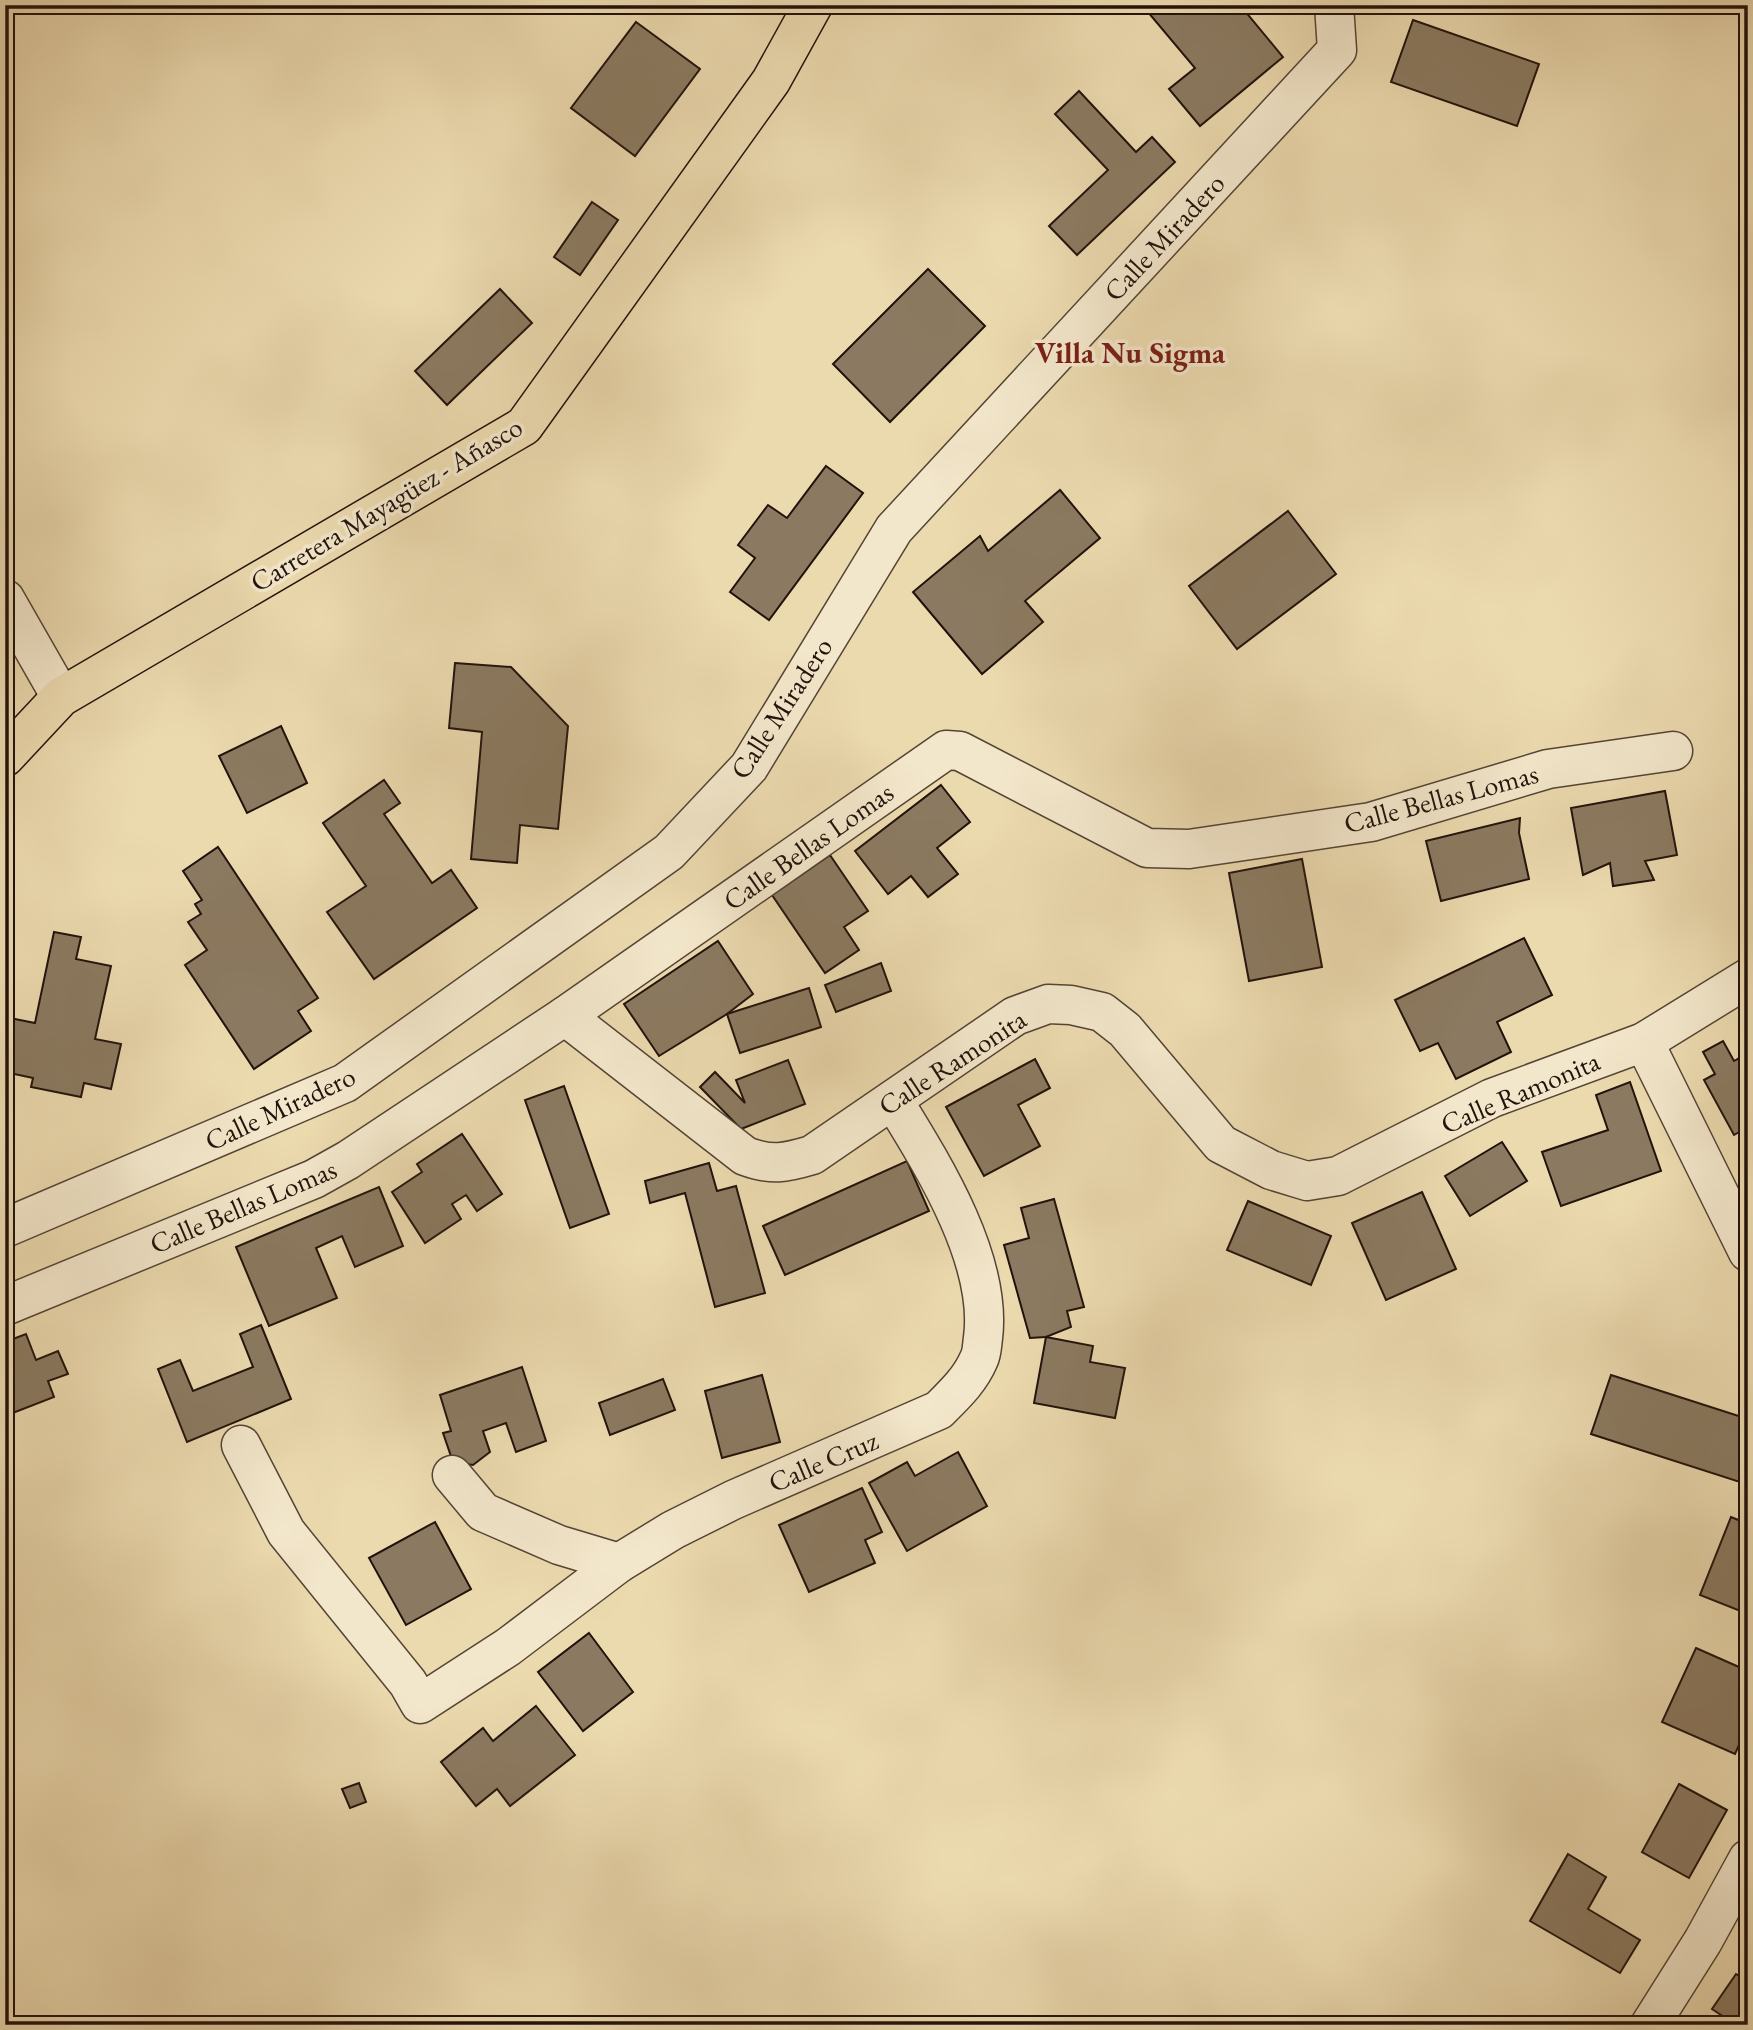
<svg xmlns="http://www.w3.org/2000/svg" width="1753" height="2030" viewBox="0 0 1753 2030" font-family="'EB Garamond',serif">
  <rect width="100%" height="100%" fill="#ecdaaf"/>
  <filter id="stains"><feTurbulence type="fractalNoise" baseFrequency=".00286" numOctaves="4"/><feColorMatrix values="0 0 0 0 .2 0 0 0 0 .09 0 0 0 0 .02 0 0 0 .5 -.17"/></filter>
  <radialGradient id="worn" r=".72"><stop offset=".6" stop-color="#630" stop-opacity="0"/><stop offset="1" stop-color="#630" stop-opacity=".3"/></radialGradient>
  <g fill="#8b7a61" stroke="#21120c" stroke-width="2">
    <polygon points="1142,5 1240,5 1283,57 1200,126 1169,89 1195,68"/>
    <polygon points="1413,20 1539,64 1517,126 1391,82"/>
    <polygon points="636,22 700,69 635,156 571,108"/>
    <polygon points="1079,91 1136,152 1152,137 1175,162 1077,255 1049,226 1108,170 1055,114"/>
    <polygon points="592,202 618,220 580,275 554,257"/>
    <polygon points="928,269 985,326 890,422 833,364"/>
    <polygon points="500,289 532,323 447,405 415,371"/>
    <polygon points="826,466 863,493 769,620 730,592 755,558 738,545 768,505 787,518"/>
    <polygon points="1060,490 1100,538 1025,601 1043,622 982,674 913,592 980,536 988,551"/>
    <polygon points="1288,511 1336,574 1237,649 1189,586"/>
    <polygon points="455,663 511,667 568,726 558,829 520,825 517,863 471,859 482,732 449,728"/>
    <polygon points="281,726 307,783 247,813 219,756"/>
    <polygon points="384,780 400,803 384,814 432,883 451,870 477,908 374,979 327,912 366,886 323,823"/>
    <polygon points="941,785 970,822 937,848 958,874 928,897 911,876 888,894 855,851"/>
    <polygon points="1665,791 1677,855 1645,861 1654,880 1613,886 1610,863 1583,875 1571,808"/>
    <polygon points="1520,818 1519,833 1529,879 1441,901 1426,841"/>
    <polygon points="218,847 318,998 298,1011 311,1031 254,1069 185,965 207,950 188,922 201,914 195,904 202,900 183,871"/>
    <polygon points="830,855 868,911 844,927 859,950 825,973 772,895"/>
    <polygon points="1302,859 1322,967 1249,981 1229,873"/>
    <polygon points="54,932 81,937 76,959 111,966 95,1039 121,1044 111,1089 84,1083 81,1097 31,1087 33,1078 5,1072 5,1017 35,1023"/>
    <polygon points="1524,938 1552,995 1497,1022 1511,1052 1456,1079 1438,1043 1420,1051 1395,1000"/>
    <polygon points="718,941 753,994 727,1014 659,1056 624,1004"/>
    <polygon points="881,963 891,991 836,1012 825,985"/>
    <polygon points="809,988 821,1027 740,1053 727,1014"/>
    <polygon points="1723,1041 1734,1061 1748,1053 1748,1127 1734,1135 1704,1080 1715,1074 1703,1052"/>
    <polygon points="1035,1059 1050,1088 1018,1105 1040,1146 984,1176 946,1107"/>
    <polygon points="788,1060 805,1104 741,1129 700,1087 715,1072 745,1103 736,1080"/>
    <polygon points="1630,1082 1661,1171 1561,1206 1542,1152 1608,1130 1596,1095"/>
    <polygon points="564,1086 609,1214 570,1228 525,1100"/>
    <polygon points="462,1134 502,1194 477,1211 466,1195 452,1204 461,1219 425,1243 392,1192 422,1172 417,1164"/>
    <polygon points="1502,1142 1527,1181 1470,1216 1445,1176"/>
    <polygon points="907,1161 929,1211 785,1275 763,1226"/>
    <polygon points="709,1163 717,1191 736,1186 765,1293 715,1307 685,1193 650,1203 645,1181"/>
    <polygon points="379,1187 403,1246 355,1267 342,1236 316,1248 337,1298 269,1326 236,1247"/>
    <polygon points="1422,1192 1456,1269 1386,1300 1352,1223"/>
    <polygon points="1054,1199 1084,1307 1067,1311 1071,1327 1046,1337 1030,1338 1004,1245 1029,1238 1021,1208"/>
    <polygon points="1248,1201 1331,1236 1311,1285 1227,1250"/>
    <polygon points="261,1325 291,1399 187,1442 158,1369 180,1360 193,1391 253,1367 240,1334"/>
    <polygon points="26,1334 36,1360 58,1351 68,1374 48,1381 54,1397 5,1416 5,1342"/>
    <polygon points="1046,1337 1093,1346 1090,1362 1125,1368 1115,1418 1034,1403"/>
    <polygon points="522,1367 546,1441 516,1452 506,1423 483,1431 490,1452 473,1465 453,1462 443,1433 451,1431 440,1395"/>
    <polygon points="762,1375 780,1442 722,1458 705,1391"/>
    <polygon points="1611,1375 1748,1419 1746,1484 1591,1434"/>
    <polygon points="663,1379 675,1410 610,1435 599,1403"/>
    <polygon points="958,1452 987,1506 907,1551 869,1483 907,1462 915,1476"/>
    <polygon points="862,1488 882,1532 865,1540 875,1563 809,1592 779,1525"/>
    <polygon points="1731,1517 1748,1524 1748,1614 1700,1595"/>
    <polygon points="435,1522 471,1589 406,1625 369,1558"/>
    <polygon points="589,1633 633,1692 583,1731 538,1672"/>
    <polygon points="1696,1648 1748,1671 1748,1725 1735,1754 1662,1722"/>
    <polygon points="536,1706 575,1755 510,1806 497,1789 476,1806 441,1762 483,1728 493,1741"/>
    <polygon points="359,1783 366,1802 350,1808 342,1789"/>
    <polygon points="1679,1784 1727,1810 1689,1878 1642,1852"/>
    <polygon points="1568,1854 1606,1877 1588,1909 1640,1940 1620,1973 1530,1921"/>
    <polygon points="1736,1974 1746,1980 1748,1977 1748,2025 1736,2025 1712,2009"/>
  </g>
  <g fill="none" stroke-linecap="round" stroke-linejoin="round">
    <defs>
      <g id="minor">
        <polyline points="5,599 61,697"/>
        <path d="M565,1016L745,1156C772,1166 785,1163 812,1155L1015,1016L1048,1004L1071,1005L1102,1012L1125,1030L1221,1144L1271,1170L1307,1181L1338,1176L1492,1098L1644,1042L1748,978"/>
        <polyline points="1644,1042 1748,1252"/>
        <polyline points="5,1228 345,1083 669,852 749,767 894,529 1337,50 1334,5"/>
        <polyline points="5,1306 314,1179 348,1160 565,1016 946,750 960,751 1147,848 1189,849 1371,822 1548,769 1673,751"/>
        <path d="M241,1445L286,1532L408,1683L420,1704L508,1647L619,1563L673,1530L733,1500L939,1410C955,1394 970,1380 979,1359C982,1353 982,1345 983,1338C993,1260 933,1165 893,1100"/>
        <polyline points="452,1475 483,1512 559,1545 619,1563"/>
        <polyline points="1650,2025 1703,1941 1748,1859"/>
      </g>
      <polyline id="major" points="5,757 61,697 524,426 771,81 813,5"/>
    </defs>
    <use href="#minor" stroke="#544435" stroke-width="41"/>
    <use href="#major" stroke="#21120c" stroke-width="41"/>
    <use href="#minor" stroke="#f3e7cb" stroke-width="38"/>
    <use href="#major" stroke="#ecdaaf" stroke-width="38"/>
  </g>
  <g text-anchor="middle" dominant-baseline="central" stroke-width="7" stroke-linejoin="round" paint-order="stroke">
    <g font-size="28" fill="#21120c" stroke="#f3e7cb">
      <text transform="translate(1164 237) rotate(-47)">Calle Miradero</text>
      <text transform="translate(386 504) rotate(-31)">Carretera Mayagüez - Añasco</text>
      <text transform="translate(781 708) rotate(-57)">Calle Miradero</text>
      <text transform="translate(1441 798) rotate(-15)">Calle Bellas Lomas</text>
      <text transform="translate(808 846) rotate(-35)">Calle Bellas Lomas</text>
      <text transform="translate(952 1062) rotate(-33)">Calle Ramonita</text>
      <text transform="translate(1520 1092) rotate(-23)">Calle Ramonita</text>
      <text transform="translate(280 1108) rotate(-25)">Calle Miradero</text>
      <text transform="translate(243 1206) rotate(-23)">Calle Bellas Lomas</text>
      <text transform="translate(823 1461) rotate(-23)">Calle Cruz</text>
    </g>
    <g font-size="30" font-weight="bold" fill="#7a1f14" stroke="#f3e7cb">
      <text x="1130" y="352">Villa Nu Sigma</text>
    </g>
  </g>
  <rect width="1753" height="2030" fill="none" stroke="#ecdaaf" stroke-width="28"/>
  <rect x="7" y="7" width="1739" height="2016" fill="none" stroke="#21120c" stroke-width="3.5"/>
  <rect x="14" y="14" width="1725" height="2002" fill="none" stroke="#21120c" stroke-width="2"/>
  <rect width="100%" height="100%" filter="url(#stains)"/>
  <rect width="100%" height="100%" fill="url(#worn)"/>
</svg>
